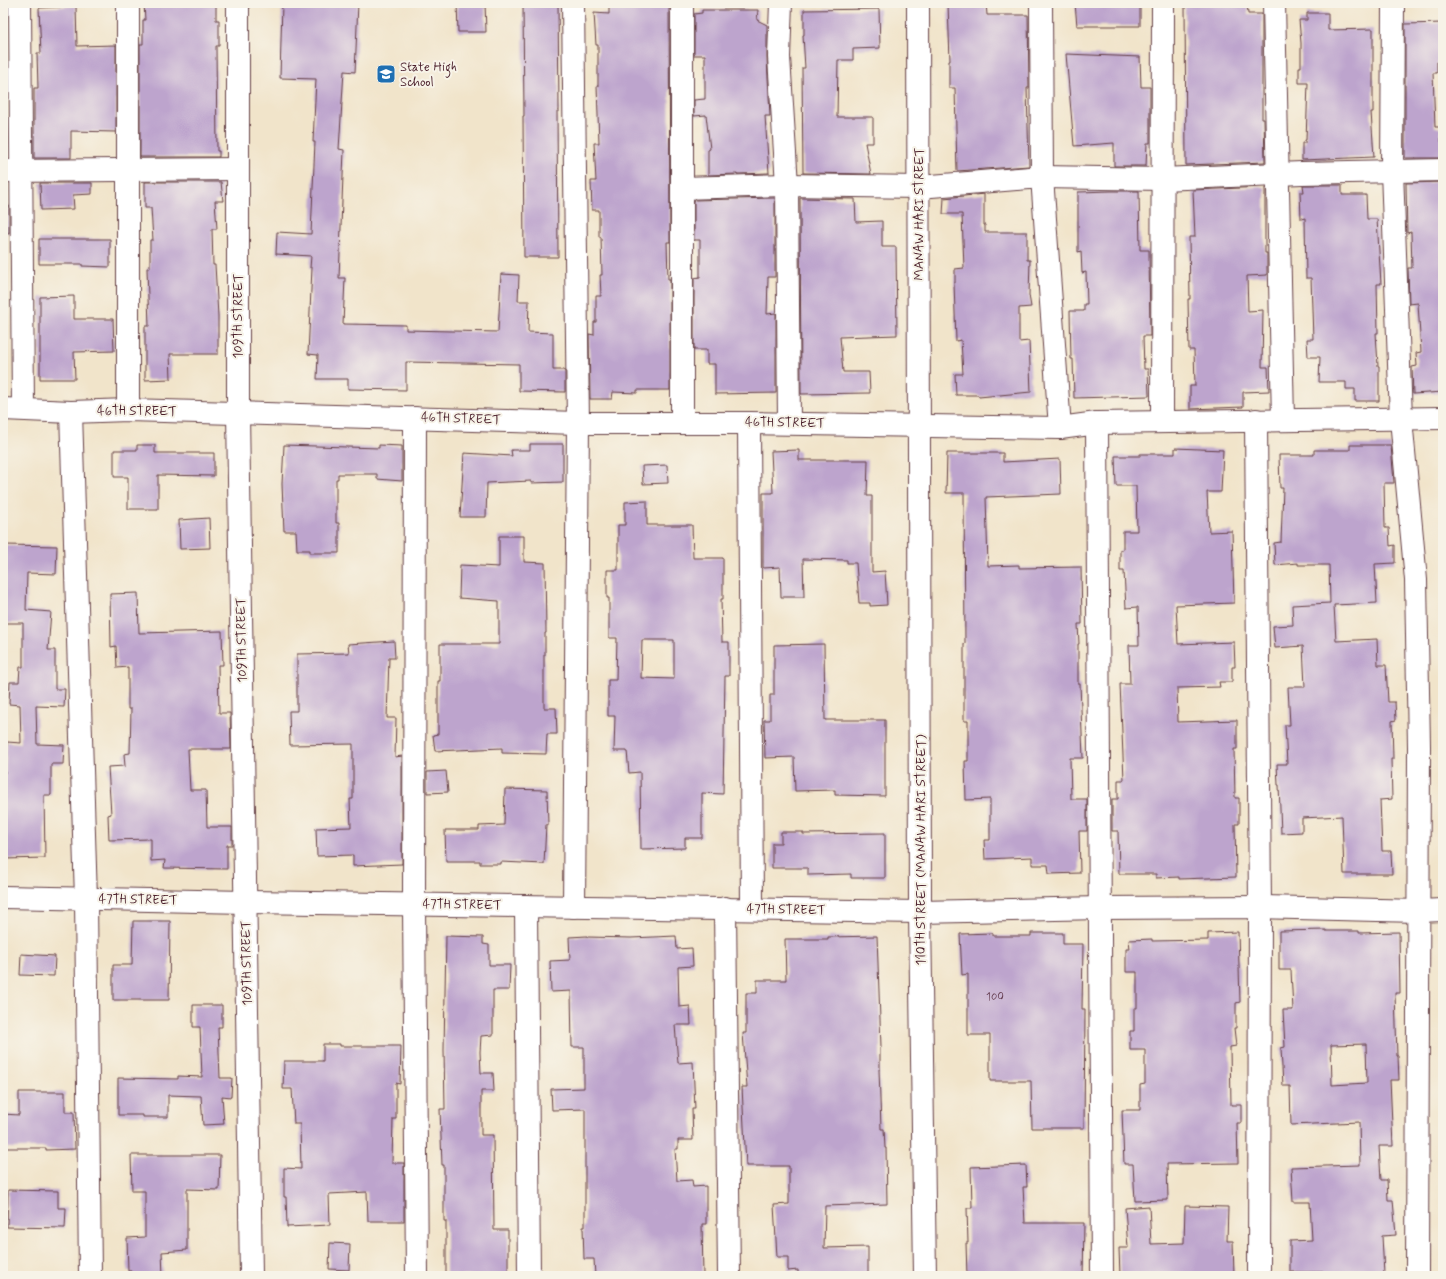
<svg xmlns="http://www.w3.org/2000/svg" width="1446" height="1279" viewBox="0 0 1446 1279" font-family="Mynerve,sans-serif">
  <rect width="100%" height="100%" fill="#f7f3e8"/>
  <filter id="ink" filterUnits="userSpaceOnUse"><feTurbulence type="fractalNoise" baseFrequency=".025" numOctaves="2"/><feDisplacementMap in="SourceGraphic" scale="8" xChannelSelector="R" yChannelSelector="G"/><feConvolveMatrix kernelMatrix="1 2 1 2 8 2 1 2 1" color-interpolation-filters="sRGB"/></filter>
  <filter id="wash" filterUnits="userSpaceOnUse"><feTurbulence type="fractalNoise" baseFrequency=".012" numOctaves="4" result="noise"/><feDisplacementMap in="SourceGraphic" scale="16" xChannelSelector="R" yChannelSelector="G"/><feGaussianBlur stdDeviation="0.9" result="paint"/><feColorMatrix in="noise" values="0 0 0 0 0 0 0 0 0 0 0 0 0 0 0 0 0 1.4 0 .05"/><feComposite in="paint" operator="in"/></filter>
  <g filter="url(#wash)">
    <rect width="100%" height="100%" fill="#f1e4ca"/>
    <g id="blocks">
      <g fill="#bda4cd" fill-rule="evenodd">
        <polygon points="144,3 216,3 216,20 219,20 219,46 216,46 217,151 219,151 219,157 140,157 140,44 143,44 143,20 145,20"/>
        <polygon points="282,3 358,3 355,72 344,71 339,149 344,150 339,278 345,278 343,324 406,325 406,330 498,332 501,274 519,275 518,301 529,301 528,332 553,333 553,370 565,370 565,392 519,391 519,364 406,362 406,390 348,389 348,379 317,379 318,355 308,354 312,268 310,268 311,256 276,254 277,232 311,234 315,142 313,142 316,79 280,78"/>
        <polygon points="457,3 485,3 486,32 458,32"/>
        <polygon points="523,3 558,3 559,111 557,111 558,257 524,257 523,116 524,116"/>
        <polygon points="624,3 669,3 670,242 667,242 668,279 670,279 670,390 637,390 637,393 613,392 612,399 590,399 589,334 594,335 594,322 596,322 596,296 601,296 600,275 602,275 601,237 599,237 599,210 592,210 591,181 596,181 594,143 599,143 597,86 598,86 598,45 596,45 594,13 609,14 609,6 624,6"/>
        <polygon points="986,3 987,15 1028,15 1029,88 1027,88 1029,166 957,171 955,88 949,88 949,61 950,61 948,4"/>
        <polygon points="1075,3 1140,3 1140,26 1077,26"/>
        <polygon points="1196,3 1247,3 1248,14 1262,14 1262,119 1264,119 1265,162 1186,165 1185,4"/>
        <polygon points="76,6 77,46 116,45 116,132 71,131 71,158 34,158 34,88 38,88 37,53 41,53 39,8"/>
        <polygon points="879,9 880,48 853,49 853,60 838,60 837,117 873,117 873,143 865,143 871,174 803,173 802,68 805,68 803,35 804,35 804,10"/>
        <polygon points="702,10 758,10 757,20 767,25 767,58 770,116 765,116 769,173 708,175 708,150 710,149 706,115 694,116 694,100 705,99 705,55 694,55 694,14 702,13"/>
        <polygon points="1307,13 1328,13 1328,30 1373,29 1373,112 1371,112 1374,157 1302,160 1302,143 1305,143 1305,140 1306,140 1308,83 1299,83 1299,67 1301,67 1301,43 1299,20 1307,20"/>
        <polygon points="1443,23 1443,62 1437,62 1437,73 1433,73 1435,127 1441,127 1441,142 1443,142 1443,158 1405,158 1405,24"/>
        <polygon points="1066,54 1140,57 1141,87 1150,87 1150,143 1147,143 1146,166 1114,166 1114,143 1074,146"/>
        <polygon points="145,182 221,182 223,201 215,201 217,229 212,229 213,265 215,265 218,316 218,354 170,354 171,379 145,380 145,326 149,326 147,268 150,268 150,240 153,240 151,208 145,208"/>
        <polygon points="1443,182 1443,392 1413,394 1412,367 1417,366 1416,353 1421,352 1418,303 1409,304 1408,268 1412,268 1411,232 1407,233 1406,183"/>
        <polygon points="40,183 92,183 92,194 73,195 74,209 41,210"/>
        <polygon points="1303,185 1342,185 1342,195 1366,195 1367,219 1377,219 1381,284 1377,284 1378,333 1376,333 1378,366 1379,366 1379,401 1355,401 1355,389 1346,389 1346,382 1319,382 1320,357 1308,357 1307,339 1313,339 1311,278 1306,278 1305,218 1301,219 1300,192 1304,192"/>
        <polygon points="1265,187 1265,253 1267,253 1267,275 1247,276 1248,311 1263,310 1262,367 1268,367 1269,391 1243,392 1243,407 1190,409 1190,386 1195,386 1194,350 1189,350 1188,299 1190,299 1189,237 1195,237 1193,190"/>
        <polygon points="1111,191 1139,191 1140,250 1149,250 1150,336 1143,336 1144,369 1148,369 1149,396 1074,398 1073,359 1071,359 1070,311 1084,311 1084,304 1087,304 1086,272 1082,273 1081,251 1078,252 1078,192"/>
        <polygon points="984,194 984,225 985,225 985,232 1027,232 1027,260 1030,260 1029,295 1031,307 1019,308 1019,342 1029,341 1031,392 979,397 978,395 956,395 955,374 963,374 961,340 956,341 954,283 955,283 955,269 964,268 962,214 943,214 944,198"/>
        <polygon points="775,198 775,277 768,277 767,314 776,313 776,393 715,394 715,364 707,364 707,350 694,350 694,278 700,277 700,240 694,240 694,200"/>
        <polygon points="800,198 855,199 856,222 882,221 882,247 896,247 897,335 840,337 843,372 869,372 870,393 801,394"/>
        <polygon points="3,206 9,206 9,233 3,232"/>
        <polygon points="39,239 110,239 110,267 82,266 82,264 39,264"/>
        <polygon points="74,296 74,319 113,319 114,351 74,352 75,379 40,379 40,297"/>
        <polygon points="530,444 563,444 563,482 531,483 531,481 487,483 486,517 460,517 464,453 512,456 511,450 530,450"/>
        <polygon points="137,445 155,445 155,453 214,453 214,476 158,475 158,509 128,509 128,477 114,477 114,450 137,450"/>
        <polygon points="284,445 379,448 379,445 402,446 402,481 377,479 377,474 338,474 338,479 336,479 336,523 339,523 339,553 310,553 310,550 297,550 296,531 284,531 282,484"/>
        <polygon points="1350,445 1391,445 1394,483 1384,483 1385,528 1389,528 1390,546 1395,545 1395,563 1375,564 1377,603 1334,605 1336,641 1377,639 1378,665 1386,665 1388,702 1395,702 1396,720 1392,721 1393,759 1391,759 1392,799 1380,800 1382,851 1391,851 1392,874 1344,874 1342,816 1302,818 1302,832 1281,833 1279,785 1278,785 1277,764 1287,764 1285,725 1290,725 1288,687 1305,687 1303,646 1275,648 1273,626 1293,625 1292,605 1330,603 1329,565 1298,565 1298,563 1275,565 1274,543 1281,542 1283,488 1280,488 1279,455 1314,455 1314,450 1350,450"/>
        <polygon points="1175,448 1223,450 1221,492 1207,492 1209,532 1232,531 1234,603 1176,605 1178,644 1234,642 1235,667 1232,667 1232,682 1219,682 1220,687 1177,688 1178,722 1237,720 1237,749 1234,749 1235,798 1239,798 1239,824 1235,824 1236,877 1179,879 1179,877 1156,878 1156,874 1119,874 1118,831 1112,831 1112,799 1118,799 1118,780 1124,780 1120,684 1130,684 1129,645 1139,645 1138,607 1126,608 1124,571 1120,571 1120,550 1123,550 1123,531 1137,531 1136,486 1116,486 1115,456 1140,456 1140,454 1175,454"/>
        <polygon points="799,450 799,460 868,460 867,496 872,496 872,572 885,571 887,605 870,606 870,603 859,603 856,563 847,563 847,560 803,559 804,597 781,597 780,567 763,568 763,493 773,493 771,451"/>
        <polygon points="947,453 1003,453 1003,462 1060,459 1061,494 986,497 988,566 1019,565 1019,568 1081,567 1082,624 1078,624 1079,644 1078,644 1078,684 1080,684 1083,758 1070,758 1071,799 1087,799 1087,831 1079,831 1080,873 1049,874 1048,865 1032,865 1032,857 985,859 984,840 990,840 990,799 966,800 965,761 968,761 968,721 964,721 964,644 965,644 964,493 946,493"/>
        <polygon points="667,465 668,483 643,484 642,466"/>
        <path d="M647,501V525H692L693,558H723V599H721L722,642H729V676H725L723,794L702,793V838H685V848L641,849L640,772L629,773L627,751H614L615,716H608V680H616L617,638H609V598H607V570H618V525H625V502ZM642,640H674V679L641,678Z"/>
        <polygon points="209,518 210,548 180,549 179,520"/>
        <polygon points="499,536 524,536 524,562 545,563 546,633 545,633 545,655 544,655 544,708 556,708 557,734 547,734 546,754 502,753 502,748 435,751 433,735 438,734 438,681 440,681 440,644 499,644 499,601 459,598 460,565 499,567"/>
        <polygon points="5,545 57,546 56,574 27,573 26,610 51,612 48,650 55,650 55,689 65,689 64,707 36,706 37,744 64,745 63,764 51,764 51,795 44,795 45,858 4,859 3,773 5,773 7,742 21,743 20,705 9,704 10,682 19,682 20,667 23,667 23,623 3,623"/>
        <polygon points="138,593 139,633 222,631 223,665 218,665 219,713 230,713 231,749 188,749 190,790 206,790 207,827 232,827 232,845 227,845 227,869 164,868 165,860 151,861 151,839 109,840 108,815 111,814 108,767 125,766 124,754 130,753 131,709 128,709 128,667 117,668 116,646 111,647 110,594"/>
        <polygon points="394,641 395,658 389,658 387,718 396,718 395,757 402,756 402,864 353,866 353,855 317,856 316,828 351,827 350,799 353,799 353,744 290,745 289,711 297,711 297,654 349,653 348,644"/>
        <polygon points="824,644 825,720 885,720 885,796 835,795 835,790 795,791 794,757 765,758 764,720 770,720 770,695 774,695 774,645"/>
        <polygon points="446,771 448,792 427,793 427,772"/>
        <polygon points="505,789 547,790 548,825 546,825 544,864 501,862 501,864 480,864 480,861 446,861 445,830 479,830 479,826 504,825"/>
        <polygon points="781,832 803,832 803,834 885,833 885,878 851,878 851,874 808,875 808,868 772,868 772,843 781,843"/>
        <polygon points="133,921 170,921 169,1000 113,1000 113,965 132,965"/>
        <path d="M1326,930V931H1359V933L1399,932L1400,993H1395L1397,1056H1398L1399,1080H1390L1393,1146H1379L1381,1180H1387L1388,1200H1393L1396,1235L1382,1236L1384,1274L1349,1275V1272H1290V1241L1312,1240L1310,1202H1293L1291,1167L1360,1165L1359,1122L1291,1125L1290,1086H1283L1281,1048L1285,1047L1283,1010H1293L1291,970H1279V931ZM1366,1044L1367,1083L1332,1085L1331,1045Z"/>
        <polygon points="1238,932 1240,1002 1236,1003 1236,1028 1234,1028 1236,1046 1230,1047 1231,1105 1241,1105 1241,1123 1237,1123 1238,1163 1167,1164 1168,1200 1135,1201 1133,1164 1124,1164 1122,1110 1140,1110 1140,1085 1145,1084 1145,1050 1130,1050 1130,1031 1134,1031 1134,1008 1137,1008 1137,972 1126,972 1126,949 1130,949 1129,940 1152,939 1152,941 1208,940 1208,933"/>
        <polygon points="993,933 993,936 1031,936 1031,933 1063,933 1063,944 1083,944 1082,1009 1085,1009 1084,1128 1032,1128 1031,1081 990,1081 990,1035 968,1035 968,974 962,975 960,934"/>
        <polygon points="446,936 483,937 483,944 489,945 489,965 510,965 509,990 493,990 493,1035 481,1036 480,1052 481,1073 493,1073 494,1091 481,1091 481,1135 493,1135 494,1230 508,1230 508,1276 446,1276 446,1221 444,1221 444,1165 442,1165 440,1109 445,1109 444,1050"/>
        <polygon points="587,936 587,937 631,938 676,936 677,949 692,948 693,966 678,967 679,1007 690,1006 691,1025 675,1025 678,1063 693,1062 695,1109 692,1109 693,1140 678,1140 678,1149 675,1149 677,1181 692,1180 693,1187 706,1186 706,1224 702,1224 703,1276 595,1276 594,1259 584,1259 583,1227 585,1227 585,1109 552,1110 551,1089 584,1088 584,1047 572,1047 571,991 551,992 550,961 570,960 569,937"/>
        <polygon points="877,936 881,1047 880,1047 880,1069 879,1069 881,1129 884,1129 885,1148 886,1148 887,1204 825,1206 824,1248 868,1247 868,1276 798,1276 798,1270 788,1271 788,1257 777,1257 774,1205 789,1204 789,1166 746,1166 742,1087 747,1087 743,1033 746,1033 746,993 757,993 757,980 786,980 785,939 828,939 828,937"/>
        <polygon points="21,954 55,956 54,976 20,975"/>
        <polygon points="193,1005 222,1005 222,1027 218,1027 220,1078 232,1078 231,1097 222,1096 224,1124 203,1125 201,1096 168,1095 168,1117 143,1117 143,1115 118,1115 118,1078 178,1079 178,1076 202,1077 200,1027 193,1027"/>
        <polygon points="323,1044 340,1044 340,1046 401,1046 400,1084 396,1083 396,1119 393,1119 392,1163 404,1163 404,1221 368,1221 367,1192 329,1194 330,1225 287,1227 286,1197 284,1197 284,1168 301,1169 300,1124 294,1124 292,1089 283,1089 284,1061 323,1061"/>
        <polygon points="19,1092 65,1092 65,1112 74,1112 75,1149 46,1150 46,1148 3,1148 3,1114 19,1115"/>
        <polygon points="131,1155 220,1155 219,1190 187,1189 187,1250 162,1252 163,1276 131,1276 131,1271 128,1271 127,1238 145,1237 145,1191 132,1191"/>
        <polygon points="1026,1165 1027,1187 1023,1187 1025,1223 1084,1223 1083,1276 967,1276 966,1243 968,1243 967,1208 972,1208 971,1167"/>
        <polygon points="8,1190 58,1191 58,1208 66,1208 65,1228 7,1227"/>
        <polygon points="1149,1206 1151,1244 1184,1243 1185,1206 1228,1207 1227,1241 1233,1241 1234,1276 1120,1276 1119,1248 1128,1248 1125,1208"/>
        <polygon points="330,1243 350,1244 349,1270 329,1269"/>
      </g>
    </g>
  </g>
  <g filter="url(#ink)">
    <use href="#blocks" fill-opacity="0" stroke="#633d43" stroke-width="1"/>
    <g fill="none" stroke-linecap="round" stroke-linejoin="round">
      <defs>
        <g id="minor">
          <polyline points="20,3 23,409"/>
          <polyline points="128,3 128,410"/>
          <polyline points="238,3 238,413 251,1276"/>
          <polyline points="573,3 578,423 574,907"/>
          <polyline points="781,3 779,57 787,185 789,423"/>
          <polyline points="918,3 920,912 925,1276"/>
          <polyline points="1041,3 1042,177 1060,428"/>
          <polyline points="1274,3 1283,420"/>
          <polyline points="1393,3 1392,171 1401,419 1416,580 1419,747 1417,1276"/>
          <polyline points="3,171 238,169"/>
          <polyline points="682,188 787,185 919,187 1042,177 1162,179 1302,173 1443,170"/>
          <polyline points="3,409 71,412 128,410 578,423 749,423 1060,428 1097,423 1443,418"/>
          <polyline points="71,412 86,899 90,1276"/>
          <polyline points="415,418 414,905 417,1276"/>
          <polyline points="1256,420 1260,907 1259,1276"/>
          <polyline points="1162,422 1163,3"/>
          <polyline points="682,423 682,3"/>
          <polyline points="749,423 752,909"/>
          <polyline points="1097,423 1102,1276"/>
          <polyline points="3,897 246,902 920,912 1100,908 1260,907 1418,911 1443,910"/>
          <polyline points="526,906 529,1276"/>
          <polyline points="725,908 729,1276"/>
        </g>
      </defs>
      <use href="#minor" stroke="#633d43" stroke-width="24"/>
      <use href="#minor" stroke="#fff" stroke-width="22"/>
    </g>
  </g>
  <defs>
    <symbol id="school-square" viewBox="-11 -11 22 22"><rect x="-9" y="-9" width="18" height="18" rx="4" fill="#1f6fb2" stroke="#f7f3e8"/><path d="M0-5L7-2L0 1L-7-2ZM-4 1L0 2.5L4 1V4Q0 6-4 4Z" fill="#fff"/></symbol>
  </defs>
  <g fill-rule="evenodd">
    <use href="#school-square" x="375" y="63" width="22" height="22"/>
  </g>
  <g text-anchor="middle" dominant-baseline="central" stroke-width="4" stroke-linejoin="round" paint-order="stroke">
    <g font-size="11" fill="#674054">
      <text x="995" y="997">100</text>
    </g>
    <g font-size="13" fill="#4a1f2b" stroke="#f7f3e8" text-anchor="start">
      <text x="400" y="67">State High<tspan x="400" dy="15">School</tspan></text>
    </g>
    <g font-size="13" fill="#4a1f2b" stroke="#f7f3e8">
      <text transform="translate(919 214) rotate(-90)">MANAW HARI STREET</text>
      <text transform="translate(238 316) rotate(-90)">109TH STREET</text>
      <text x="137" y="411">46TH STREET</text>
      <text transform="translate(461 419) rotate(2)">46TH STREET</text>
      <text transform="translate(785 423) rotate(1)">46TH STREET</text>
      <text transform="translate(242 640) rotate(-91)">109TH STREET</text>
      <text transform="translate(921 850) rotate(-90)">110TH STREET (MANAW HARI STREET)</text>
      <text transform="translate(138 900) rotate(1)">47TH STREET</text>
      <text transform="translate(462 905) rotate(1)">47TH STREET</text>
      <text transform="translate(786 910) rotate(1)">47TH STREET</text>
      <text transform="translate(247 963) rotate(-91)">109TH STREET</text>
    </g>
  </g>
  <rect width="1446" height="1279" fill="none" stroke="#f7f3e8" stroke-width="16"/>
</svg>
